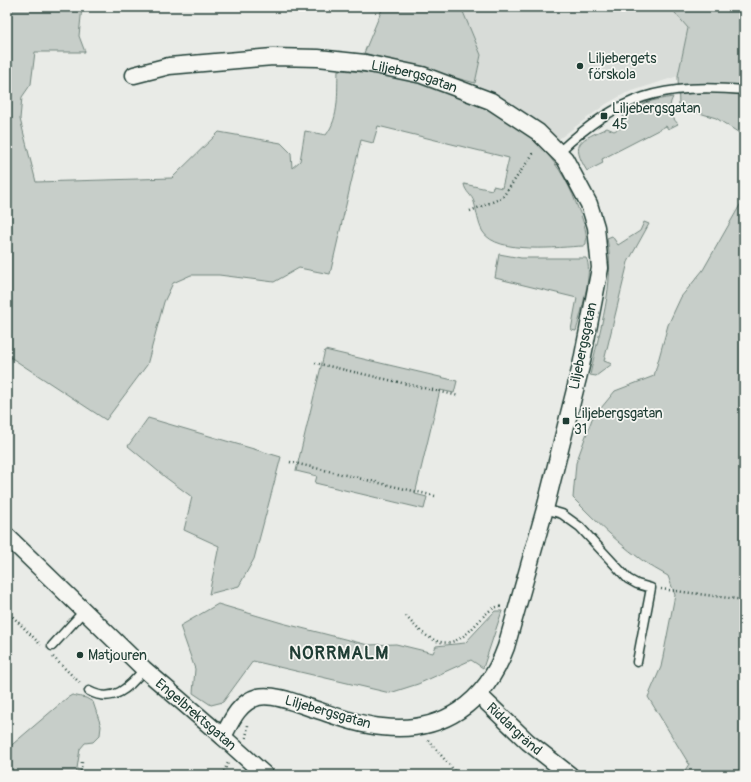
<svg xmlns="http://www.w3.org/2000/svg" width="751" height="782" viewBox="0 0 751 782" font-family="Pangolin,sans-serif">
  <rect width="100%" height="100%" fill="#e9ebe7"/>
  <filter id="ink" filterUnits="userSpaceOnUse"><feTurbulence type="fractalNoise" baseFrequency=".025" numOctaves="2"/><feDisplacementMap in="SourceGraphic" scale="8" xChannelSelector="R" yChannelSelector="G"/><feConvolveMatrix kernelMatrix="1 2 1 2 8 2 1 2 1" color-interpolation-filters="sRGB"/></filter>
  <g filter="url(#ink)">
    <polygon fill="#d8dcd8" points="461,7 670,7 688,28 678,76 626,93 606,104 556,141 475,83 481,55"/>
    <g fill="#c7cec9" stroke="#73867e">
      <path d="M7,7H82L79,36L85,52H35L31,84L22,97L20,119L36,182L172,178L219,132L281,143L291,153L292,168L300,161L305,131L326,135C340,117 337,92 338,70C428,75 542,109 576,203C581,216 588,230 586,244L583,246C560,247 497,255 483,232C478,224 477,212 474,202C472,195 465,192 464,184L492,190L493,186L502,188L509,158L378,126L373,143L361,140L330,274L299,268L274,282L219,275H191L173,283L164,302L147,365L106,420L7,355Z"/>
      <polygon points="383,7 461,7 481,55 475,83 364,53"/>
      <polygon points="670,7 744,7 744,136 716,118 679,107 678,76 688,28"/>
      <path d="M673,97C667,109 670,115 678,124L668,129L666,126L602,159L603,163L587,171C569,142 581,140 607,128L614,131L624,126L623,115C638,103 653,100 673,97Z"/>
      <path d="M744,198V775H682L689,764L648,697L661,667L675,595L668,576C631,557 602,527 573,498L576,463L592,419L615,391L654,376L668,325L681,297L703,270Z"/>
      <path d="M644,222L649,224L628,262L604,361L612,364L596,376L590,375C599,330 616,284 607,238L612,236L618,245L640,231Z"/>
      <path d="M499,254L521,258H586C594,269 580,317 576,331L571,330L577,298L495,278Z"/>
      <polygon points="325,350 457,381 454,393 440,390 415,494 427,497 424,509 315,483 317,476 296,471"/>
      <polygon points="148,418 281,457 254,559 239,586 209,594 219,546 184,530 192,497 165,477 128,446"/>
      <polygon points="218,604 282,623 368,645 396,644 433,653 436,646 465,643 495,611 502,611 483,668 471,660 418,684 390,693 253,661 223,702 211,705 193,693 195,669 180,626"/>
      <polygon points="72,695 86,698 93,702 101,726 100,735 93,742 85,743 80,749 76,775 7,775 7,749 67,698"/>
    </g>
    <g fill="none" stroke-linecap="round" stroke-linejoin="round">
      <defs>
        <g id="service">
          <path d="M559,152C619,95 663,83 744,90"/>
          <polyline points="545,509 562,514 580,527 628,579 637,584 651,588 637,662"/>
          <polyline points="52,646 84,611"/>
          <path d="M89,691C113,704 129,688 144,669"/>
        </g>
        <g id="minor">
          <path id="s1" d="M134,75L169,66L273,57L318,58L365,63L422,75L491,101L538,132L565,159L589,204L596,227L600,268L581,366L545,509L506,647C486,703 442,734 382,727C359,725 336,716 314,709C299,704 273,693 258,697C239,702 231,721 223,737"/>
          <path id="s2" d="M7,536L144,669L223,737L265,775"/>
          <path id="s3" d="M479,695L528,742L570,775"/>
        </g>
      </defs>
      <use href="#service" stroke="#1f3d34" stroke-width="11"/>
      <use href="#minor" stroke="#1f3d34" stroke-width="19"/>
      <g stroke="#1f3d34" stroke-width="2.5" stroke-dasharray="1 3" stroke-linecap="butt">
        <polyline points="470,211 502,198 535,151"/>
        <polyline points="315,363 459,396"/>
        <polyline points="290,462 435,496"/>
        <polyline points="661,589 744,600"/>
        <polyline points="7,611 41,645"/>
        <path d="M406,616C461,683 478,601 502,607"/>
        <polyline points="53,657 81,684"/>
        <polyline points="246,738 248,725"/>
        <polyline points="428,740 458,775"/>
        <polyline points="80,775 82,762"/>
        <polyline points="222,775 229,761"/>
      </g>
      <use href="#service" stroke="#f6f6f2" stroke-width="8"/>
      <use href="#minor" stroke="#f6f6f2" stroke-width="16"/>
    </g>
  </g>
  <g fill="#1f3d34" stroke="#f6f6f2" stroke-width="1.5">
    <circle cx="580" cy="66" r="4"/>
    <rect x="600" y="112" width="8" height="8" rx="2"/>
    <rect x="562" y="417" width="8" height="8" rx="2"/>
    <circle cx="80" cy="655" r="4"/>
  </g>
  <g text-anchor="middle" dominant-baseline="central" stroke-width="3.5" stroke-linejoin="round" paint-order="stroke">
    <g font-size="14" fill="#1f3d34" stroke="#f6f6f2" text-anchor="start">
      <text x="588" y="58">Liljebergets<tspan x="588" dy="16">förskola</tspan></text>
      <text x="612" y="108">Liljebergsgatan<tspan x="612" dy="16">45</tspan></text>
      <text x="574" y="413">Liljebergsgatan<tspan x="574" dy="16">31</tspan></text>
      <text x="88" y="655">Matjouren</text>
    </g>
    <g font-size="14" fill="#1f3d34" stroke="#f6f6f2">
      <text stroke="none"><textPath href="#s1" startOffset="284">Liljebergsgatan</textPath></text>
      <text transform="translate(583 346) rotate(-78)">Liljebergsgatan</text>
      <text transform="translate(328 712) rotate(16)">Liljebergsgatan</text>
      <text stroke="none"><textPath href="#s2" startOffset="260">Engelbrektsgatan</textPath></text>
      <text stroke="none"><textPath href="#s3" startOffset="49">Riddargränd</textPath></text>
    </g>
    <g font-size="18" font-weight="bold" letter-spacing="1" fill="#1f3d34" stroke="#f6f6f2">
      <text x="339" y="653">NORRMALM</text>
    </g>
  </g>
  <rect width="751" height="782" fill="none" stroke="#f6f6f2" stroke-width="24"/>
  <rect x="12" y="12" width="727" height="758" fill="none" stroke="#1f3d34" stroke-width="1.5" filter="url(#ink)"/>
</svg>
